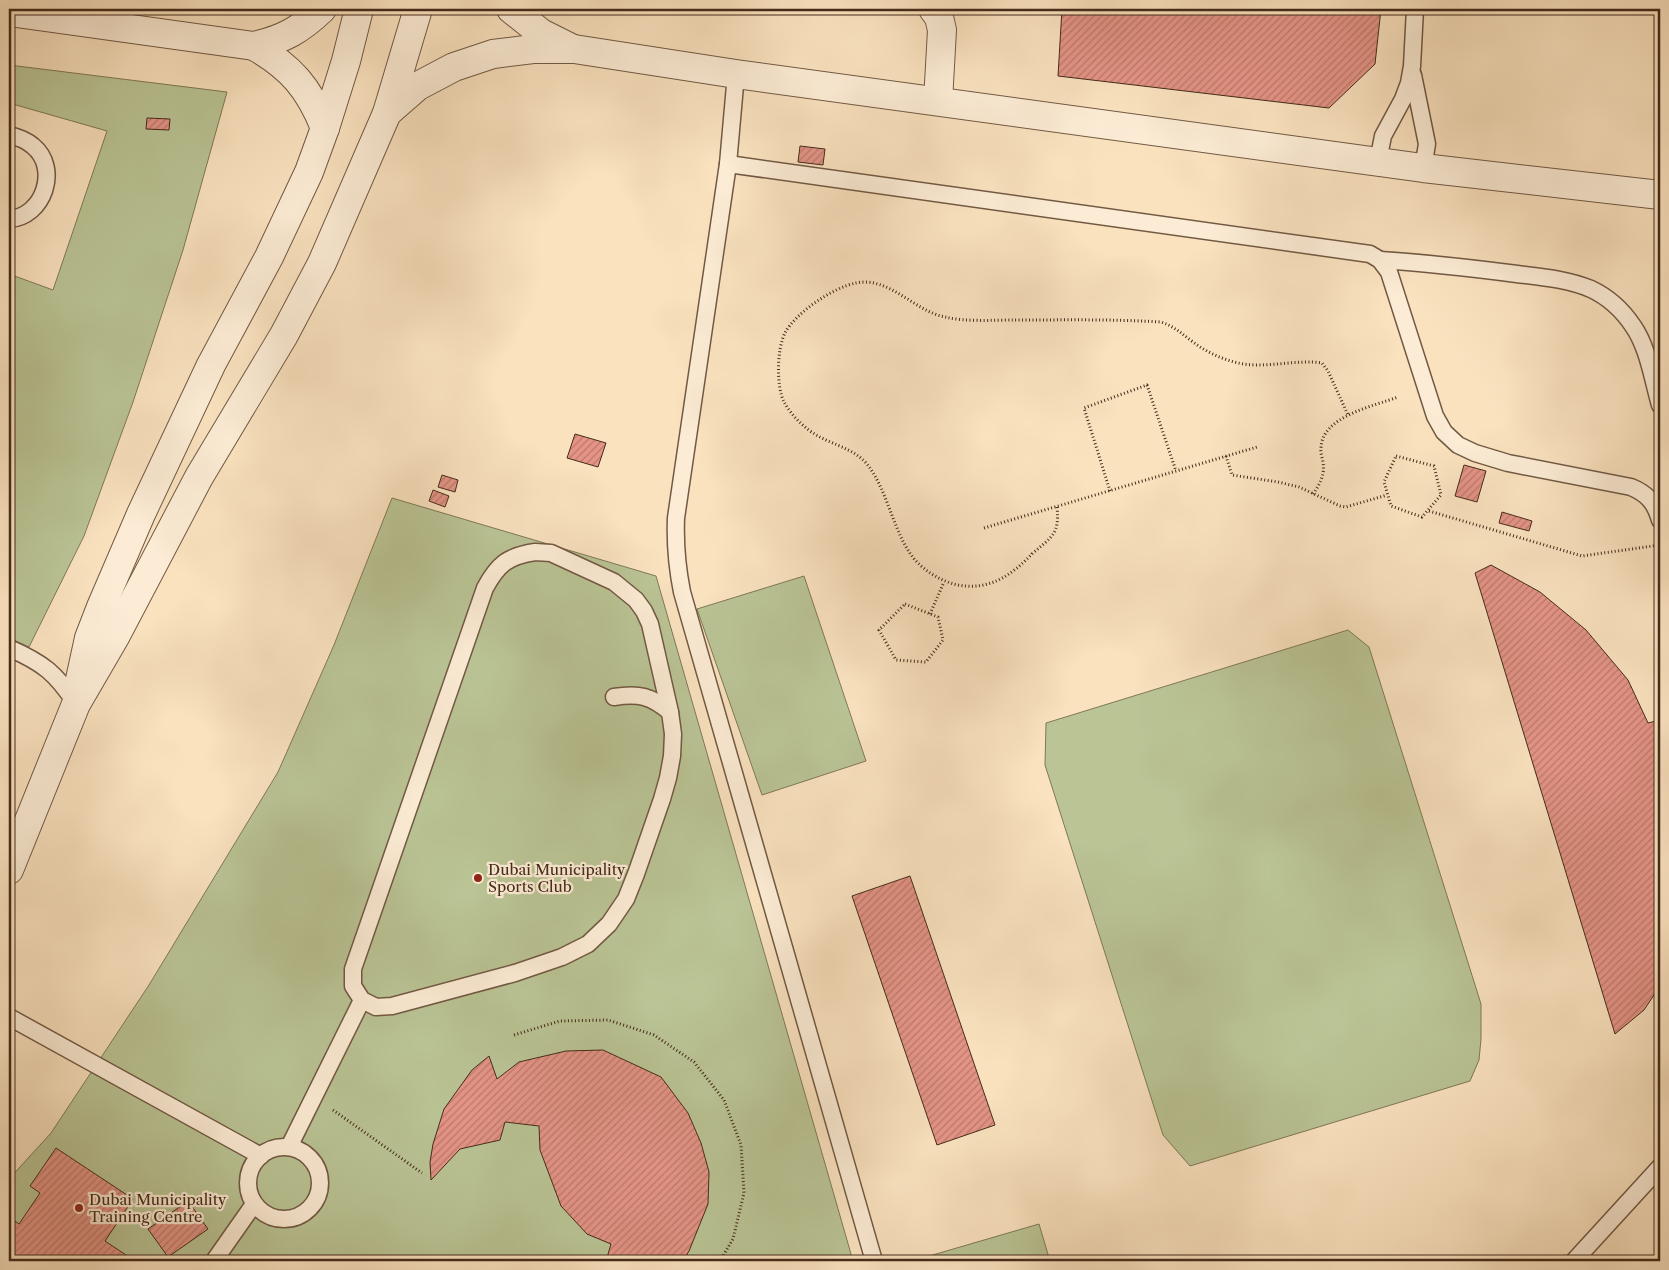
<svg xmlns="http://www.w3.org/2000/svg" width="1669" height="1270" viewBox="0 0 1669 1270" font-family="'Libre Caslon Text',serif">
  <defs>
    <pattern id="building-hatch" width="6" height="6" patternUnits="userSpaceOnUse" patternTransform="scale(1.25)"><rect width="6" height="6" fill="#e59486"/><path d="M-1 1l2-2M0 6l6-6M5 7l2-2" fill="none" stroke="#bb796d"/></pattern>
  </defs>
  <rect width="100%" height="100%" fill="#fae2bf"/>
  <filter id="stains"><feTurbulence type="fractalNoise" baseFrequency=".004" numOctaves="4"/><feColorMatrix values="0 0 0 0 .2 0 0 0 0 .09 0 0 0 0 .02 0 0 0 .5 -.17"/></filter>
  <radialGradient id="worn" r=".72"><stop offset=".6" stop-color="#630" stop-opacity="0"/><stop offset="1" stop-color="#630" stop-opacity=".3"/></radialGradient>
  <g fill="#bac495" stroke="#7f7858">
    <polygon points="9,65 227,92 183,250 133,402 84,536 29,647 9,638 9,274 53,290 107,131 9,103"/>
    <polygon points="392,498 656,576 853,1261 9,1261 9,1179 51,1133 149,985 278,772 334,645"/>
    <polygon points="804,576 866,761 762,795 697,609"/>
    <polygon points="1348,630 1369,647 1481,1004 1481,1039 1479,1060 1470,1081 1190,1166 1163,1135 1045,765 1046,723"/>
    <polygon points="1039,1224 1050,1261 912,1261"/>
  </g>
  <g fill="url(#building-hatch)" stroke="#442b1a">
    <polygon points="1062,9 1285,9 1295,10 1295,9 1381,9 1375,64 1329,108 1058,76"/>
    <polygon points="147,118 170,119 169,130 146,129"/>
    <polygon points="800,146 825,149 823,165 798,162"/>
    <polygon points="575,434 606,443 598,467 567,458"/>
    <polygon points="1464,465 1486,471 1477,502 1455,496"/>
    <polygon points="442,475 458,480 455,492 438,487"/>
    <polygon points="433,490 449,496 445,507 429,501"/>
    <polygon points="1502,512 1532,521 1529,531 1499,523"/>
    <polygon points="1491,565 1540,592 1586,630 1628,680 1648,723 1660,720 1660,986 1644,1010 1615,1034 1475,573"/>
    <polygon points="910,876 995,1125 937,1145 852,896"/>
    <polygon points="603,1050 661,1077 688,1113 701,1143 709,1172 708,1204 689,1251 683,1261 606,1261 611,1244 587,1234 561,1206 540,1150 539,1126 505,1122 500,1140 460,1149 431,1180 430,1162 433,1144 444,1109 472,1070 489,1056 497,1079 519,1062 566,1051"/>
    <polygon points="56,1148 133,1199 105,1241 129,1257 126,1261 9,1261 9,1217 19,1224 40,1193 30,1186"/>
    <polygon points="188,1201 208,1229 168,1257 148,1229"/>
  </g>
  <g fill="none" stroke-linecap="round" stroke-linejoin="round">
    <defs>
      <g id="service">
        <path d="M736,74L728,164L676,518C675,543 677,567 682,592L874,1261"/>
        <polyline points="1413,75 1427,144 1423,168"/>
        <path d="M9,135C18,137 26,140 33,146C60,168 44,217 9,219"/>
        <polyline points="1378,161 1383,136 1403,99 1409,83 1412,66 1415,9"/>
        <path d="M728,164L1370,254L1380,260L1389,272L1435,416L1444,432L1458,445L1475,453L1508,463L1631,487C1648,494 1655,503 1660,520"/>
        <path d="M1380,260C1426,263 1471,268 1517,274C1541,277 1567,279 1591,289C1608,297 1623,311 1633,326C1648,347 1653,381 1660,405"/>
        <path d="M535,552L551,553L614,582L636,600L644,611L650,624L670,712L673,734L672,756L668,778L662,799L636,874L626,899L609,924L588,944L562,957L515,973L392,1006L376,1007L362,1000L353,986V969L485,588C498,564 508,556 535,552Z"/>
        <path d="M9,648C43,663 56,673 76,704"/>
        <path d="M614,697C639,693 651,696 670,712"/>
        <polyline points="9,1017 261,1156"/>
        <polyline points="289,1147 362,1000"/>
        <circle cx="284" cy="1183" r="36"/>
        <polyline points="214,1261 254,1204"/>
        <polyline points="1574,1261 1660,1167"/>
      </g>
      <g id="minor">
        <polyline points="511,9 541,33 571,48"/>
        <polyline points="933,9 939,17 942,30 938,101"/>
        <path d="M9,12L254,46C284,39 300,30 322,9"/>
        <path d="M254,46C291,67 309,88 325,128"/>
        <polyline points="387,113 418,86 454,67 493,54 533,49 574,49 736,74 1423,168 1660,195"/>
      </g>
      <g id="tertiary">
        <polyline points="79,684 89,638 101,607 141,514 211,365 269,257 309,172 325,128 346,61 359,9"/>
        <polyline points="9,870 76,704 115,637 199,477 284,335 322,263 387,113 418,9"/>
      </g>
    </defs>
    <use href="#service" stroke="#725943" stroke-width="19"/>
    <use href="#minor" stroke="#725943" stroke-width="30"/>
    <use href="#tertiary" stroke="#725943" stroke-width="30"/>
    <g stroke="#442b1a" stroke-width="3" stroke-dasharray="1 2.5" stroke-linecap="butt">
      <polyline points="1226,456 1232,475 1278,482 1299,487 1340,506 1346,507 1387,495"/>
      <polygon points="1396,456 1434,466 1441,495 1422,517 1391,506 1384,482"/>
      <polyline points="1110,491 1084,408 1147,385 1176,471"/>
      <path d="M1313,494C1320,484 1325,475 1323,462C1322,457 1320,451 1321,447C1323,416 1374,406 1398,397"/>
      <path d="M1057,507C1060,535 1051,537 1032,554C1026,560 1020,566 1013,571C982,595 947,589 920,565C894,541 890,493 867,464C854,449 834,445 818,436C805,429 791,415 784,402C776,386 777,348 785,333C795,313 834,287 856,283C889,276 914,311 945,317C965,322 994,320 1015,320C1063,320 1112,319 1161,322C1174,326 1182,334 1193,342C1206,352 1222,359 1238,363C1264,369 1297,359 1322,363L1328,371L1348,415"/>
      <polyline points="1429,511 1582,556 1660,545"/>
      <polyline points="984,528 1257,447"/>
      <polygon points="905,604 938,617 943,640 926,662 896,660 879,630"/>
      <polyline points="930,614 944,582"/>
      <polyline points="514,1035 560,1021 608,1020 654,1035 694,1062 724,1100 741,1145 744,1193 733,1239 720,1261"/>
      <polyline points="333,1110 422,1173"/>
    </g>
    <use href="#service" stroke="#fcecd5" stroke-width="16"/>
    <use href="#minor" stroke="#fcecd5" stroke-width="28"/>
    <use href="#tertiary" stroke="#fcecd5" stroke-width="28"/>
  </g>
  <g fill="#8f2418" stroke="#fcecd5" stroke-width="2">
    <circle cx="478" cy="878" r="5"/>
    <circle cx="79" cy="1208" r="5"/>
  </g>
  <g text-anchor="middle" dominant-baseline="central" stroke-width="4.5" stroke-linejoin="round" paint-order="stroke">
    <g font-size="15" fill="#442b1a" stroke="#fcecd5" text-anchor="start">
      <text x="488" y="869">Dubai Municipality<tspan x="488" dy="17">Sports Club</tspan></text>
      <text x="89" y="1199">Dubai Municipality<tspan x="89" dy="17">Training Centre</tspan></text>
    </g>
  </g>
  <rect width="1669" height="1270" fill="none" stroke="#fae2bf" stroke-width="30"/>
  <rect x="10" y="10" width="1649" height="1250" fill="none" stroke="#442b1a" stroke-width="2.5"/>
  <rect x="15" y="15" width="1639" height="1240" fill="none" stroke="#442b1a"/>
  <rect width="100%" height="100%" filter="url(#stains)"/>
  <rect width="100%" height="100%" fill="url(#worn)"/>
</svg>
